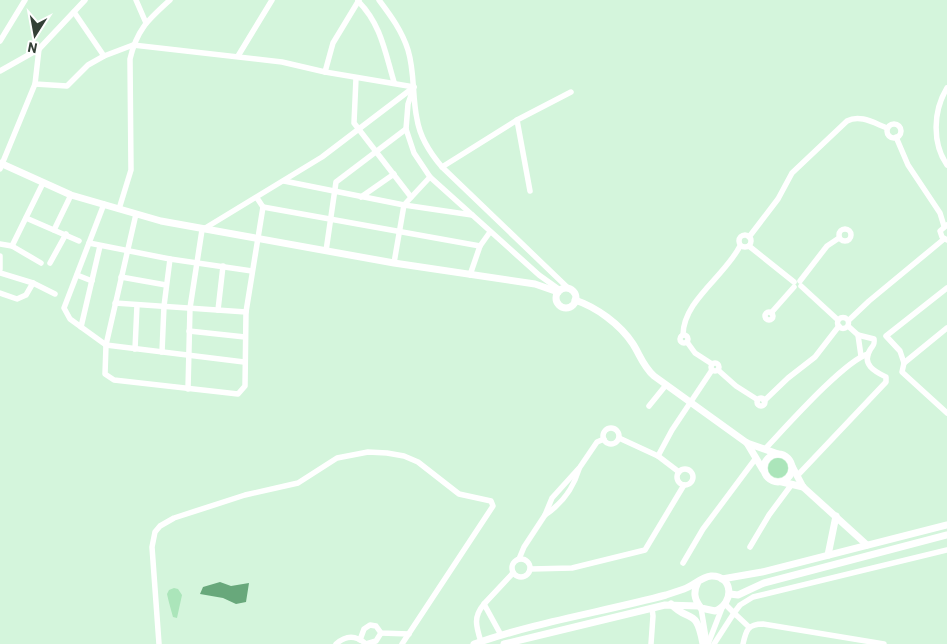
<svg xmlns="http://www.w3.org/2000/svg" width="947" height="644" viewBox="0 0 947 644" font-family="Barlow,sans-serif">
  <rect width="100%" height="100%" fill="#d4f5dc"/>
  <g fill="#abe5ba">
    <circle cx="778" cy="468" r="10"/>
    <path d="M174,588L178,589L182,595L177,618L173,617C171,610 169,603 167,594L169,590Z"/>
  </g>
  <polygon fill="#68a87b" points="220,582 231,586 249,583 246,602 236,604 223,598 200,594 203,587"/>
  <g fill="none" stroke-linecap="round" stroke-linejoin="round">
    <g stroke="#fff" stroke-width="5.5">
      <polyline points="136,0 146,23"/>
      <path d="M379,0C391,16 402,31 408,50C415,73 412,96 417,119C420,138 430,153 442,167L568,288"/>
      <path d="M358,1C381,24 385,52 394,82"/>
      <polyline points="74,12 104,56"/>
      <polyline points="0,41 25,0"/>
      <polyline points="238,56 272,0"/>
      <polyline points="0,71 39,49 85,0"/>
      <polyline points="325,72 333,43 359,0"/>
      <polyline points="356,78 354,123 411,197"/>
      <polyline points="35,84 67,86 88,65 104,56 133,45 282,62 325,72 414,87"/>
      <path d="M947,88C933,111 932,143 947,165"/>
      <polyline points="413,89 408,104 406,129 414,153 430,177 539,275 560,290"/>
      <polyline points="517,120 530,191"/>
      <circle cx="894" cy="131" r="7"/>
      <polyline points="896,137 908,165 940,213 944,226"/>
      <polyline points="442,167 517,120 571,92"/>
      <polyline points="0,169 35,84 39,49"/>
      <polyline points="284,181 404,205 472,215"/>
      <polyline points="361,197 394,174"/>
      <polyline points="104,204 64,308 70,319 106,345 244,362"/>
      <polyline points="263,207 480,246"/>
      <path d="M119,209L131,170L130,59C137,29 148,20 170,0"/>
      <polyline points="136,214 106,345 105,374 114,380 238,394 245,386 246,312 263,207 257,198"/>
      <polyline points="26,218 79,241"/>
      <polyline points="947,225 940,231 942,237 947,240"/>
      <circle cx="845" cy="235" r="6"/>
      <polyline points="54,230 71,195"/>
      <circle cx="745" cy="241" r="6"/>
      <path d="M749,237L778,199L792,173L847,121C860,114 874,123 887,128"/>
      <polyline points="89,243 170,259 252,271"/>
      <polyline points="0,244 12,246 43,183"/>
      <polyline points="12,246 41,263"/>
      <polyline points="749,246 794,282"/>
      <polyline points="326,251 336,182 406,129"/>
      <polyline points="0,256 0,269"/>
      <polyline points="50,263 66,234"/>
      <polyline points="394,263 404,205 430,177"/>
      <polyline points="0,273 33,283 55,294"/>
      <polyline points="77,275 92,281"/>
      <polyline points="470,275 480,246 490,232"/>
      <polyline points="121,277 166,285"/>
      <polyline points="800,281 827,246 839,238"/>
      <polyline points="801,286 838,320"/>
      <polyline points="947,288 886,336 900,351 904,363 902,372 947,413"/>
      <polyline points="0,293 17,299 26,295 33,283"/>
      <polyline points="115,303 246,312"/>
      <polyline points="218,310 223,266"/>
      <circle cx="769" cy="316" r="4"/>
      <polyline points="771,313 794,287"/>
      <circle cx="843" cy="323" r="5.5"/>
      <polyline points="849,320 869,301 944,239"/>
      <polyline points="81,327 100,246"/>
      <polyline points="189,331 245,337"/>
      <path d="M683,335C683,301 725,276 740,246"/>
      <polyline points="858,335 861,356"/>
      <circle cx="684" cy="339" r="4"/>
      <polyline points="687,342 695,353 712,364"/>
      <polyline points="135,349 137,305"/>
      <polyline points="162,352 164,306 170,259"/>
      <polyline points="904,363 947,328"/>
      <circle cx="715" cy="367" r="4"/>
      <polyline points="718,370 736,386 758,400"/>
      <polyline points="188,389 190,308 202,230 322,157 414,87"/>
      <circle cx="761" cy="402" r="4"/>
      <polyline points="764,401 788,378 815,357 839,326"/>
      <polyline points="649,406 666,385"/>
      <circle cx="611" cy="436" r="8"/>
      <polyline points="619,438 658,456 679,472"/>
      <path d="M765,449C785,428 844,361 868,354"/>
      <polyline points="658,456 672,430 712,370"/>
      <circle cx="685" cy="477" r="8"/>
      <path d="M797,476L886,382V377C876,372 861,365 870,350C873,345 875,345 874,339L858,335L848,326"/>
      <path d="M545,515C563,503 573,489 579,469"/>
      <polyline points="750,547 769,515 792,484"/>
      <circle cx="521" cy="568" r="9"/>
      <polyline points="519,559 524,547 545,515 552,498 580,467 597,442 604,439"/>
      <polyline points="683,563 703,529 756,458"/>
      <polyline points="531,569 572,568 645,550 684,485"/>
      <polyline points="484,604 513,573"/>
      <polyline points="726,605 734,613 740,605 753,597 947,550"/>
      <polyline points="701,608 707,644"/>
      <polyline points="360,640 364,629 370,625 376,626 381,633 409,634"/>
      <path d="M481,642C476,626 473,617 484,604L501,635"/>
      <polyline points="159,644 152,547 155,532 160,526 174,518 245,495 298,483 337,458 368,452 387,453 404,456 418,462 459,494 491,501 493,506 402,644"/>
      <path d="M336,644C346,635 356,635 366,644"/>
      <polyline points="366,644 376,641 381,633"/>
      <polyline points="651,644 653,616 652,608"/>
      <polyline points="708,644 722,608"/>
      <polyline points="714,644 734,613 749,627"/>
      <path d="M743,644C746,630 748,624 763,624L884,644"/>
    </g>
    <g stroke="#fff" stroke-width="7">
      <polyline points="0,163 71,195 161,221 394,263 535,284 558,292"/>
      <circle cx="566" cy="298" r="10"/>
      <path d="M575,300C596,307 620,324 633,344C640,355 643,366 654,376L747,443L778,454"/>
      <polyline points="747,443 763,470"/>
      <circle cx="778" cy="468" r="14"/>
      <polyline points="792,466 803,487 867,545"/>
      <polyline points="782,482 803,487"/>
      <polyline points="828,555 836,516"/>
      <polyline points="722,579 762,572 947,525"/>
      <polyline points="730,594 738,595 764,583 947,535"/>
      <path d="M671,604C690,624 696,606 703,644"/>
      <path d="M474,644C537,622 602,612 666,595C672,593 678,591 684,589C693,586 701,577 711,576C733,575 735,603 715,611L701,608C694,599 693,592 698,582"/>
      <polyline points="504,644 665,605 699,606"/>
    </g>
  </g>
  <g transform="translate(35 35) rotate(191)" stroke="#ffffff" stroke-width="4" paint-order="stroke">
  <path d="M0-4L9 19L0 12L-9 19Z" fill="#334036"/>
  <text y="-8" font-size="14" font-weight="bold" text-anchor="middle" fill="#334036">N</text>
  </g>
</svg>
